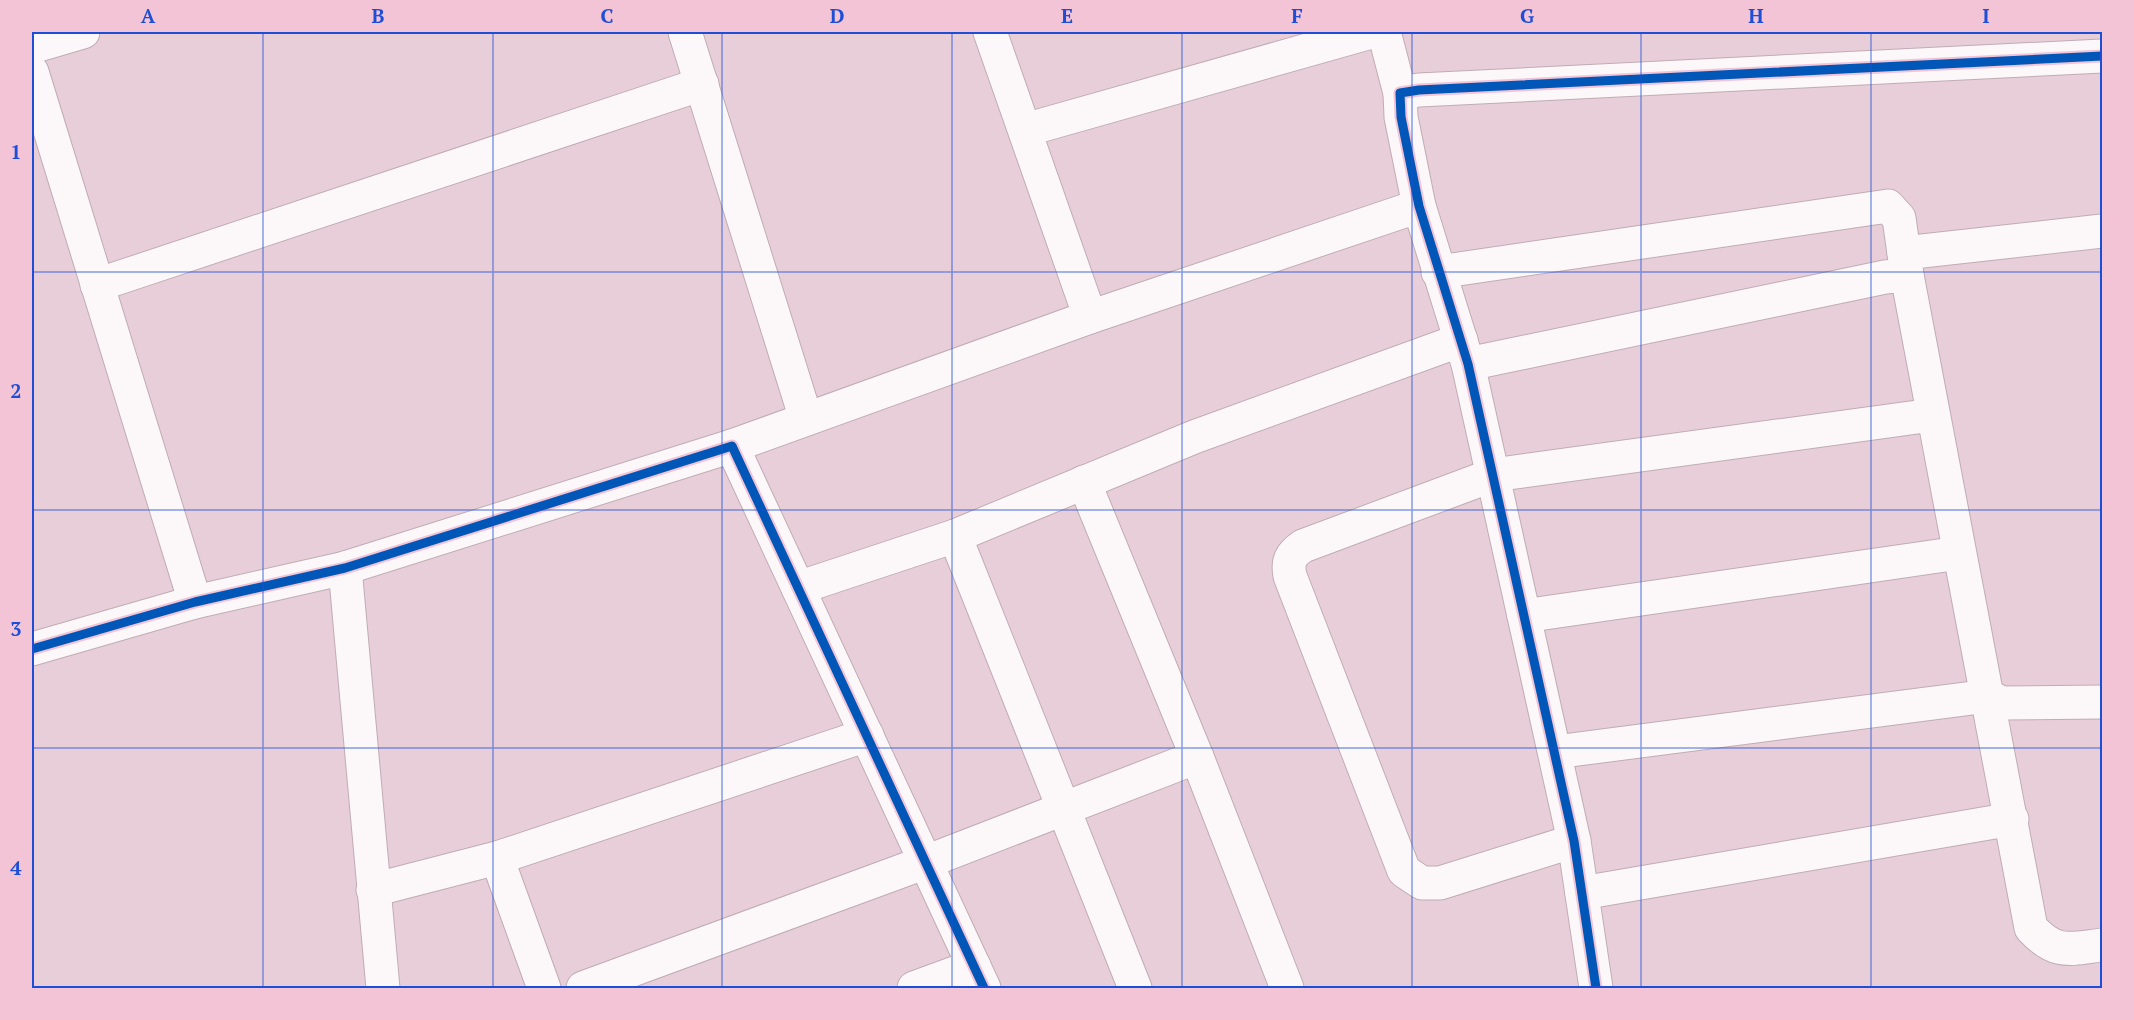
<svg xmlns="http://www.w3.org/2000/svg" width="2134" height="1020" viewBox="0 0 2134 1020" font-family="'PT Serif',serif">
  <rect width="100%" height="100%" fill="#e8ced8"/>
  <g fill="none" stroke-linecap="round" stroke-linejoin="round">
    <defs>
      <g id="street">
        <polyline points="685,32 806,419"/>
        <polyline points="990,32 1090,317"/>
        <polyline points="1384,32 1400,93"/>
        <polyline points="32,47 83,32"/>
        <polyline points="32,72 195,602"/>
        <polyline points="1025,130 1371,32"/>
        <polyline points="1904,253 2102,231"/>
        <polyline points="1438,272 1888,206 1899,218 1907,275"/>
        <polyline points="97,285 702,84"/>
        <path d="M1468,364L1885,277L1907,275L2031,928C2056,955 2069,949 2102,945"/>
        <polyline points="732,446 1090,317 1419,206"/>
        <polyline points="1084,482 1197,757 1287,988"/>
        <polyline points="955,536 1135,988"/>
        <polyline points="345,568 383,988"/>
        <polyline points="798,588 955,536 1194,437 1461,340"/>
        <polyline points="1524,616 1959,553"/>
        <polyline points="32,649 195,602 345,568 732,446 984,988"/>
        <polyline points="1555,752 1988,696 2002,703 2102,702"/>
        <path d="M1574,841L1440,883H1422L1404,871L1290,576C1287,561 1291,554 1303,546L1493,475L1932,415"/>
        <polyline points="497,858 544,988"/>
        <polyline points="373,890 497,858 867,735"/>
        <polyline points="1582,893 2012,819"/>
        <polyline points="583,988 926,862 1197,757"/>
        <polyline points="914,988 974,966"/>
        <polyline points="1596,988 1574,841 1468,364 1419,206 1401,117 1400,93 1419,90 2102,56"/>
      </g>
    </defs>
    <use href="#street" stroke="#c0acb4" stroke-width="35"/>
    <use href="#street" stroke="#fcf8f9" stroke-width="33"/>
    <defs>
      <g id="cycleway">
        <polyline points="32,649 195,602 345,568 732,446 984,988"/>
        <polyline points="1596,988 1574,841 1468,364 1419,206 1401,117 1400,93 1419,90 2102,56"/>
      </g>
    </defs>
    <use href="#cycleway" stroke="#f3c3d6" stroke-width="13"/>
    <use href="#cycleway" stroke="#0057b8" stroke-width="9"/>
  </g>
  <path fill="none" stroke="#1d4ed8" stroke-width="1.5" stroke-opacity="0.55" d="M263,32V988M493,32V988M722,32V988M952,32V988M1182,32V988M1412,32V988M1641,32V988M1871,32V988M32,272H2102M32,510H2102M32,748H2102"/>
  <rect width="2134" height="1020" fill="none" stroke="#f3c3d6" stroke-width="66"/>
  <rect x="33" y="33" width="2068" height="954" fill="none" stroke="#1d4ed8" stroke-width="2"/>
  <g font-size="20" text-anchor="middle" font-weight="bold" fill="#1d4ed8">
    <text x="148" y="23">A</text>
    <text x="378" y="23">B</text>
    <text x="607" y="23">C</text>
    <text x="837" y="23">D</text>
    <text x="1067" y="23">E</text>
    <text x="1297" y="23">F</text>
    <text x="1527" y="23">G</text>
    <text x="1756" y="23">H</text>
    <text x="1986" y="23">I</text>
    <text x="16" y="159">1</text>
    <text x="16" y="398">2</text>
    <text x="16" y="636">3</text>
    <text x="16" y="875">4</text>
  </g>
</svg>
